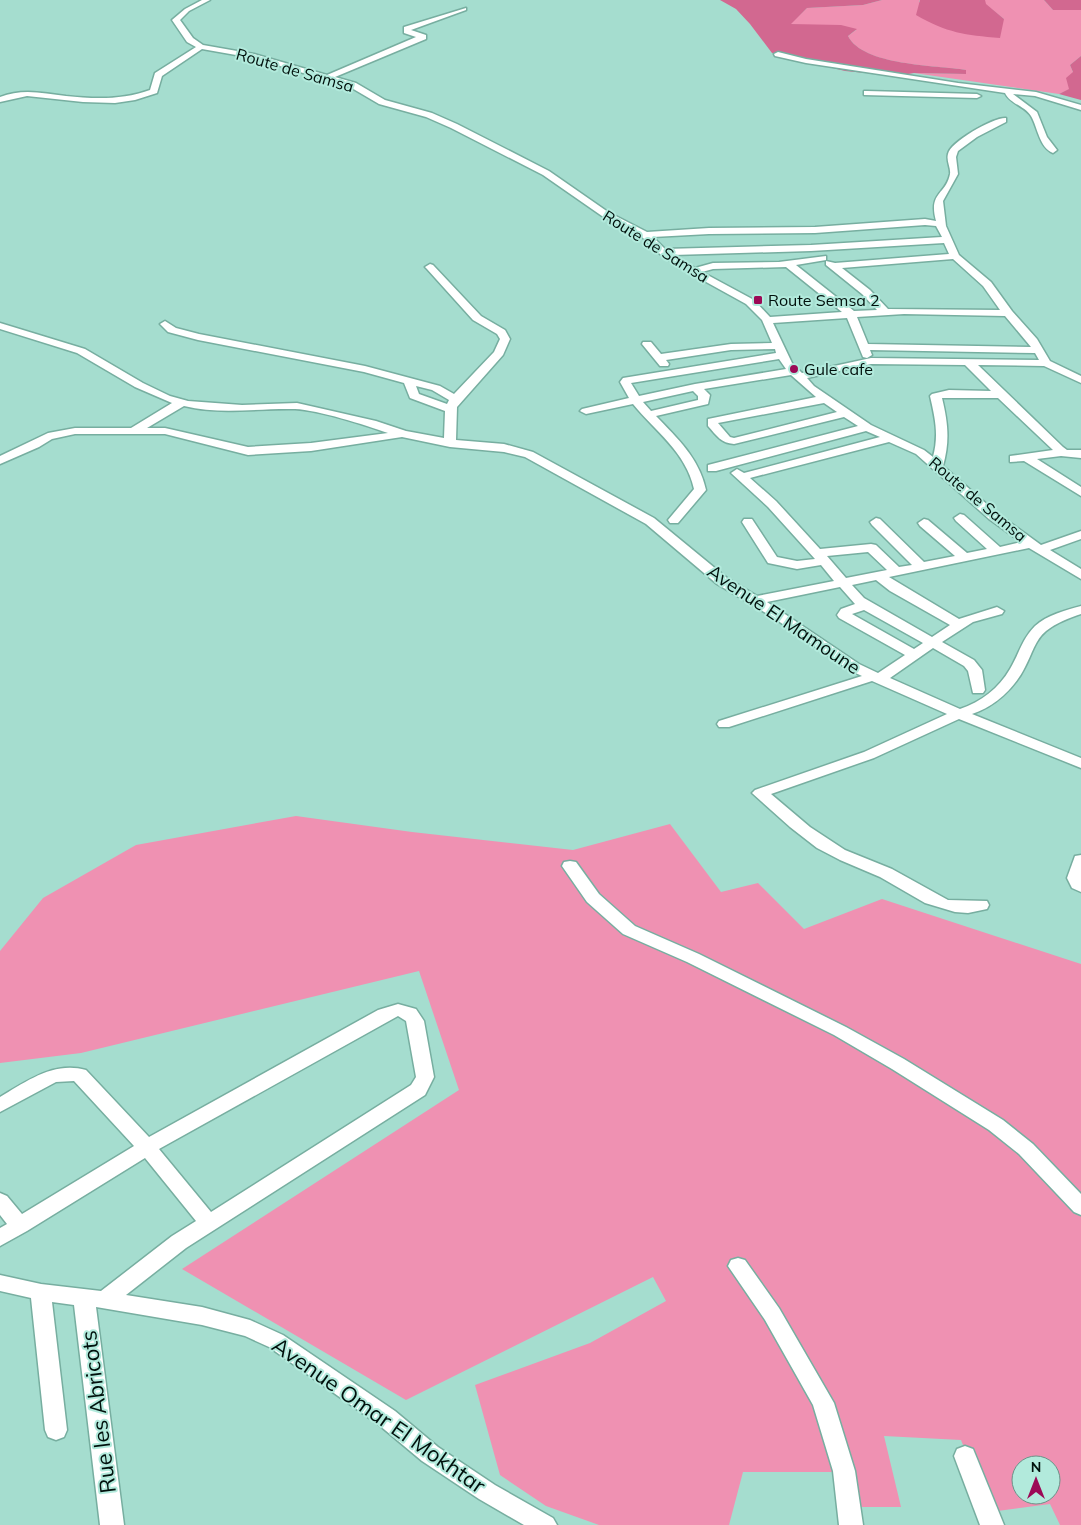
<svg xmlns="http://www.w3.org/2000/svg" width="1081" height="1525" viewBox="0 0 1081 1525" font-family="Mulish,sans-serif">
  <rect width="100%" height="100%" fill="#a5ddcf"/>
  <g fill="#ef91b2" fill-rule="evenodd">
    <path d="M882,0H920L919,2L1004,19L985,4V0H1044L1053,10H1081V56L1070,65L1073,72L1070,89L1059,94L914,73L966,74V70C935,65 863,66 848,36L856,30L790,24L807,8L863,5Z"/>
    <path d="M296,816L412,832L573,850L670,824L721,892L758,883L804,929L882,899L1081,964V1525H1060L1050,1504L990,1512L961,1440L884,1436L901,1507H848L834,1472H743L729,1525H599L546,1506L500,1475L475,1385L590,1343L666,1301L653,1277L406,1400L182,1269L459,1090L419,971L81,1053L0,1063V951L43,898L136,845ZM1021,1465H1051V1495H1021Z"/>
  </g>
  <g fill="#d26890">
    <path d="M720,0H882L863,5L807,8L791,24L841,25L857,29L848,36C863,66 936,65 966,70V74L914,73L897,76L845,71L772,53L750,24L736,9Z"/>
    <path d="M920,0H985L986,4L1004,19L1000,38C965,35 947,33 916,15Z"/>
    <polygon points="1044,0 1081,0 1081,10 1053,10"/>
    <polygon points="1081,56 1081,100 1059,94 1069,89 1066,78 1073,72 1070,65"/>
  </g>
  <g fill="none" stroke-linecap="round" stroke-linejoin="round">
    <defs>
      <g id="minor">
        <path d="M202,0H210L189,11L180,20L193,38L203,45L254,54L327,75L416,37L404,33V27L466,8V10L411,30L426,35V39L335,77L356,83L385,100L432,113L457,124L549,171L608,212L647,232L709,228L815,227L925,219L936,221C928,192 946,195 950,174C951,168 946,161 948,154C950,142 994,117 1006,118V122L977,137L958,151L956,157L958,174L943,201L946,226L959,255L991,282L1012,311L1037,339L1050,361L1081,376V383L1044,366L978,365L1063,447L1067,450H1081V458L1061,456L1037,459L1081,487V496L1024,461L1010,462V456L1053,450L998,398H942C948,423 950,441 943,466L997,513L1041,545L1081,531V539L1050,550L1081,569V579L1029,548L889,577L959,619L997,607L1004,611L1002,614L973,622L942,642L974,660L982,670L985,690L983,693H973L968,671L964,666L933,648L890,678L960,709C981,702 999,688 1010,669C1019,654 1022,639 1035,626C1047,615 1066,610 1081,606V614C1069,618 1056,623 1046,631C1035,640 1032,654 1025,667C1015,688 994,707 972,714L1081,758V768L959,719L874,758L771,794L810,827L845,850L892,869L948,900L987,901L989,905L987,909L968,913L955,912L925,903L880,877L840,860L817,848L790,827L752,793L755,790L864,752L947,714L872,681L729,727H719L717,724L719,721L862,676L849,670L774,618L717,584L646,524L525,457L504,452L450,447L402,437L311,451L248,455L165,434H75L52,439L39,447L0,464V456L48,433L75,428H131L172,403L135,387L77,353L0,329V323L85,349L143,383L170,396L188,401L242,405L297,403L376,421L406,431L444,438L445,411L410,398L404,383L364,372L198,340L168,332L160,324L165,321L176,328L199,334L365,366L440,386L454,394L494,352L500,339L497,334L473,320L427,269L425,267L430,264L433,265L481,316L505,330L510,339L503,355L457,407L456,440L504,444L533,452L654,518L727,578L757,596L834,581L821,565L797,569L768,563L742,522L744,519H752L777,557L797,561L815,559L768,507L731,473L737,469L744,473L880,437L866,431L716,471H708V465L858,426L844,417L734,444C721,443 717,436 708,426V419L816,397L791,375L704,389L710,395L708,404L656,416C678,439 699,458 706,490L678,523H670L668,520L694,489C686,452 655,431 633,404L586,414L580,411L582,409L629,398L620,382L623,378L776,353L775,349L731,350L666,360L669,364L668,366H660L642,344L643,342H651L661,354L731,344L772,343L762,320L746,304L679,267L660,254L642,237L602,216L543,175L451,128L426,117L379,104L350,87L253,58L202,49L162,76L157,93L135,100L115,103L83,102L27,96L0,102V97C22,88 43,93 66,96C94,99 123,100 150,90L155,73L196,47L187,42L172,20L185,9ZM925,225L936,226L942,237L811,245L665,249L653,237L709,234L815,233ZM944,243L949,254L835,263L826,261V265L862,294L877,310L854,311L796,265L826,260V256L779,262L713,263L695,268L673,255L811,251ZM953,259L983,286L1000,310L888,309L870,290L842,268ZM786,267L842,312L770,317L754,300L702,272L713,269ZM904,314L1005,316L1031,347L868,344L857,317ZM847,318L863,357L867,358L872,355L870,350L1035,353L1039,360L871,358L802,373L792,363L773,323ZM779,359L786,369L695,384L639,396L631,383ZM871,364L965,365L991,391L949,390L932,394L930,396C935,418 939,435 933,457L924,450L871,425L814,386L807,378ZM416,386L432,390L449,400L447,404L419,394ZM693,391L698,396V400L651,411L643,402ZM824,403L837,412L734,438L730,437L718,423ZM184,406C220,415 259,408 295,409C318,410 365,425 388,433L311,443L248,447L165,428H147ZM889,442L916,454L989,519L1021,542L1000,547L964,515L960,514L954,518L956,521L987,549L967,553L928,520L924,519L918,523L920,526L955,556L924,562L880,519L876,518L870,522L872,525L912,565L899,567L876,545L871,544L820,549L776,501L750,478ZM868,552L887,570L846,578L827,556ZM876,580L890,591L950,625L932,637L864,598L852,585ZM840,587L855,604L841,609L837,615L839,618L905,655L878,673L859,664L767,602ZM864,610L923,643L914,649L852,614Z"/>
        <path d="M778,52L806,59L958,83L1036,92L1081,105V110L1035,96L1013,94L1037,112L1047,137L1057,150L1053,153C1039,147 1038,128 1031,116C1025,106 1010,104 1005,93L806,63L775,56L774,54Z"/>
        <polygon points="867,91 977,94 981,96 977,98 864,95 864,91"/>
        <polygon points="1081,855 1081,892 1072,888 1067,878 1075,856"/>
        <polygon points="570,861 576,862 599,894 635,926 699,954 846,1027 904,1059 1003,1120 1033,1144 1081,1194 1081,1215 1074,1212 1019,1154 989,1130 892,1069 834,1035 687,962 623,934 587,902 562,866 564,862"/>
        <path d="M398,1004L416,1009L424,1021L434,1077L425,1095L186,1248L126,1295L202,1307L250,1320L283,1335L395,1411L438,1447L495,1485L553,1518L557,1525H524L479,1499L422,1461L379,1425L269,1347L245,1336L202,1325L96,1307L124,1525H100L74,1305L52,1302L67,1430L64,1437L56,1440L48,1437L45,1430L31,1298L0,1291V1275L41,1284L101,1291L172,1236L196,1221L145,1158L27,1231L0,1246V1228L7,1224L0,1215V1193L7,1196L22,1214L134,1146L74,1081L56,1082L0,1112V1097C27,1081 54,1061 86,1070L149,1137L378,1010ZM398,1016L406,1021L416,1077L411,1085L211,1212L159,1149Z"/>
        <polygon points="738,1258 745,1260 779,1308 834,1403 855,1471 863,1525 839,1525 833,1471 813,1405 765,1320 728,1266 731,1260"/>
        <polygon points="965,1446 973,1449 1004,1525 980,1525 954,1456 957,1449"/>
      </g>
    </defs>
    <use href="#minor" stroke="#77aea0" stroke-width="3"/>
    <use href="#minor" fill="#fff" fill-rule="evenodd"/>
  </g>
  <g fill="#9c0956" stroke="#b2eadc" stroke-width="2">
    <rect x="753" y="295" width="10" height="10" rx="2.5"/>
    <circle cx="794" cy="369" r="5"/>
  </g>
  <g text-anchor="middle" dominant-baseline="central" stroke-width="4" stroke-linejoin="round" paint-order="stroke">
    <g font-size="16" fill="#00100c" stroke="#b2eadc">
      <text transform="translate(295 70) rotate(16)">Route de Samsa</text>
      <text transform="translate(656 246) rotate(32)">Route de Samsa</text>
      <text transform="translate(978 499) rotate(40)">Route de Samsa</text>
    </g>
    <g font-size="16" fill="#00100c" stroke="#b2eadc" text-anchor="start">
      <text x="768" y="300">Route Semsa 2</text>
      <text x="804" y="369">Gule cafe</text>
    </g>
    <g font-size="19" fill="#00100c" stroke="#b2eadc">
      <text transform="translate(784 619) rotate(34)">Avenue El Mamoune</text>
    </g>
    <g font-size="22" fill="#00100c" stroke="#b2eadc">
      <text transform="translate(98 1412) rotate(-97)">Rue les Abricots</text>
      <text transform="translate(379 1415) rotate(35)">Avenue Omar El Mokhtar</text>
    </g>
  </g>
  <g transform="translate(1036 1480)"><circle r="24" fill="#b2eadc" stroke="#6b9389"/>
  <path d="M0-4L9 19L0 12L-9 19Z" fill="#9c0956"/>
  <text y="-8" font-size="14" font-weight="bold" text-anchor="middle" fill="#00100c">N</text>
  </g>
</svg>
